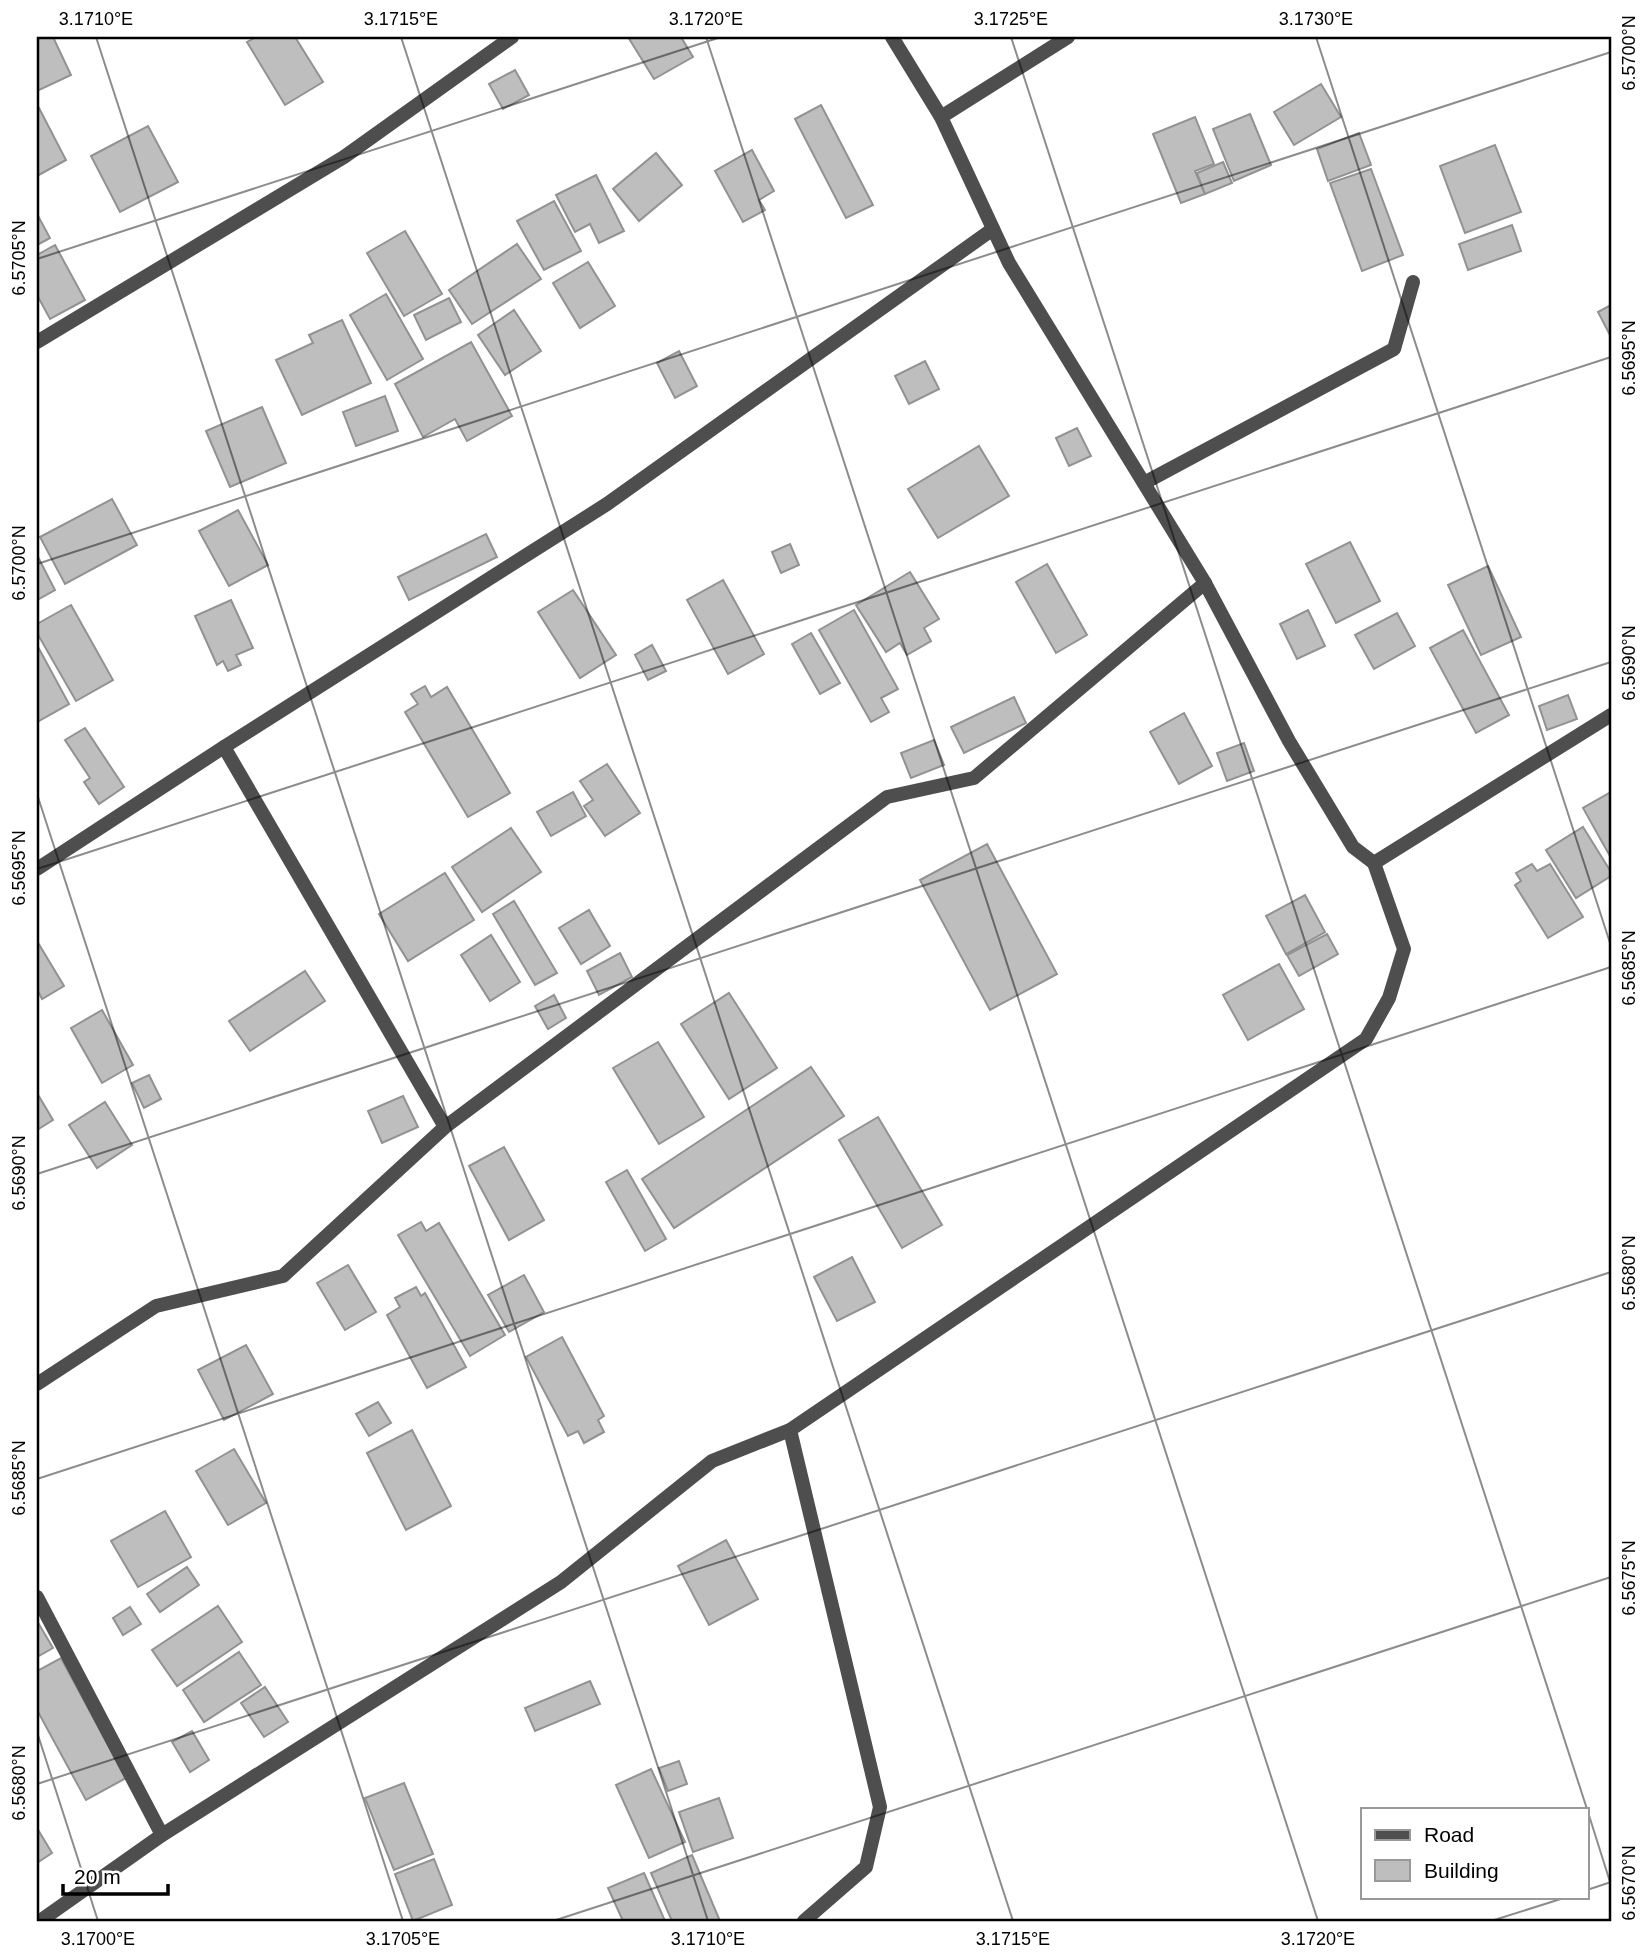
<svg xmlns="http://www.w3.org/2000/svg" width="1648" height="1958" viewBox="0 0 1648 1958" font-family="Arial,sans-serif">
  <rect width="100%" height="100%" fill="#fff"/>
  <g fill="#bebebe" stroke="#929292" stroke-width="2">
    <polygon points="37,37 53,37 71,75 37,91"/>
    <polygon points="256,37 295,37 323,82 285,105 247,42"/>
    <polygon points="628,37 681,37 693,57 654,79"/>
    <polygon points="515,70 529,95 503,109 489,84"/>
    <polygon points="1321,84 1341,117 1294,145 1274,112"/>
    <polygon points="821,105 873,205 846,218 795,119"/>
    <polygon points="39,108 66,160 37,176 37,109"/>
    <polygon points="1250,114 1271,165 1234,181 1213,129"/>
    <polygon points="1195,117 1214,164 1195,171 1205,194 1181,203 1153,134"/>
    <polygon points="148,126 178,182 120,212 91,156"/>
    <polygon points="1359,133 1371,165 1328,181 1317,149"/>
    <polygon points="1495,145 1521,212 1465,233 1440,166"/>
    <polygon points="752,150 774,191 759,200 765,210 743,222 715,171"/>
    <polygon points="656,153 682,185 639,221 613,189"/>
    <polygon points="1223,162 1232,183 1205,194 1197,173"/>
    <polygon points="1371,169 1403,255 1362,271 1330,183"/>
    <polygon points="596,175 624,231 599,243 590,224 575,232 556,195"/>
    <polygon points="554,201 581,251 544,270 517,221"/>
    <polygon points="37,214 50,238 37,245"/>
    <polygon points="1512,225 1521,251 1468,270 1459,244"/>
    <polygon points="405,231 442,294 404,316 367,253"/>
    <polygon points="517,244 541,279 472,324 449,290"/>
    <polygon points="55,245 85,300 50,319 37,295 37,255"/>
    <polygon points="588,262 615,306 580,328 553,283"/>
    <polygon points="386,294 423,359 387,380 350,315"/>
    <polygon points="449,298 461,322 426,340 414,315"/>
    <polygon points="1611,305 1611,337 1598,312"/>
    <polygon points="514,310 541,351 505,375 478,335"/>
    <polygon points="342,320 371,383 302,415 276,360 313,343 309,335"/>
    <polygon points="471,342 512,416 467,441 455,419 423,437 395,384"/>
    <polygon points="679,351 697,386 675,398 657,363"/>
    <polygon points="925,361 939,389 909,404 895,376"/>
    <polygon points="385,396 398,431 356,446 343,412"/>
    <polygon points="262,407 286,463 230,487 206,431"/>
    <polygon points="1077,428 1091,456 1069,466 1056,438"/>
    <polygon points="979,446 1009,496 938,538 908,489"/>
    <polygon points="112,499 137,545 65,584 40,537"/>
    <polygon points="238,510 268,565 229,586 199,531"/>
    <polygon points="486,534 497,557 409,600 398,577"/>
    <polygon points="1350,542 1380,601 1336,623 1306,564"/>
    <polygon points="790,544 799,565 781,573 772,552"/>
    <polygon points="37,555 55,590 37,600"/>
    <polygon points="1047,564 1087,635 1056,653 1016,582"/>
    <polygon points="1488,566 1521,637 1481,655 1448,585"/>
    <polygon points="910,572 939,619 924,628 931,641 907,655 900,643 886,652 856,605"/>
    <polygon points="723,580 764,654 728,674 687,600"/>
    <polygon points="573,590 616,655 580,678 538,612"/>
    <polygon points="231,600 253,648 236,655 241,665 228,671 223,661 217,665 195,616"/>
    <polygon points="71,605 113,680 76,701 37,633 37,624"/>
    <polygon points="854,610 898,689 881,698 889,712 871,722 819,630"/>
    <polygon points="1308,610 1325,646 1297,659 1280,624"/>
    <polygon points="1397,613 1415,646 1374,669 1355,635"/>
    <polygon points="1463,630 1509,715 1476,733 1430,648"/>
    <polygon points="811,633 840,683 820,694 792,644"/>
    <polygon points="37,645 69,704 37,722"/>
    <polygon points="652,645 666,671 648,680 635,655"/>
    <polygon points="425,686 431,697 447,687 510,793 468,817 405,712 418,704 411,694"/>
    <polygon points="1568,695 1577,719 1547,730 1539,706"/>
    <polygon points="1014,697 1026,723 964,753 951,727"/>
    <polygon points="1184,713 1212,766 1179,784 1150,732"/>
    <polygon points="85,728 124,787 99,804 84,782 90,778 65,740"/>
    <polygon points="934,740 944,765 911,778 901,753"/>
    <polygon points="1244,743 1254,771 1227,781 1217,753"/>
    <polygon points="607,764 640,813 605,836 584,806 593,800 580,781"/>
    <polygon points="573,792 586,816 551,836 537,812"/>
    <polygon points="1611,792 1611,858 1583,808"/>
    <polygon points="1583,827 1611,872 1611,876 1576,898 1546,850"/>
    <polygon points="511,828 541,872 482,912 452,867"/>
    <polygon points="987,844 1057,974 990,1010 920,880"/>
    <polygon points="1532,864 1537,871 1550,864 1583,917 1548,938 1515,885 1521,881 1516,873"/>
    <polygon points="445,873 474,920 408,961 379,914"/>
    <polygon points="1305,895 1325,932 1286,954 1266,916"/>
    <polygon points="514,901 557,973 535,985 493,914"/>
    <polygon points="589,910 610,946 581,964 559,928"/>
    <polygon points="1327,934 1338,954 1299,976 1287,955"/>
    <polygon points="491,935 520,982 490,1001 461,955"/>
    <polygon points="37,941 64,986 42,999 37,989"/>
    <polygon points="620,953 632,977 599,995 587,971"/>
    <polygon points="1279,964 1304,1009 1248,1040 1223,995"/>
    <polygon points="305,971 325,1001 250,1051 229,1021"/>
    <polygon points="729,993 777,1068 729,1099 681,1024"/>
    <polygon points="554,995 566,1018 548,1029 535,1006"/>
    <polygon points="102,1010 133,1065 102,1083 71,1028"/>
    <polygon points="658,1042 704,1117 659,1144 613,1068"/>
    <polygon points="811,1067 844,1116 674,1228 642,1179"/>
    <polygon points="149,1075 161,1099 144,1108 132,1083"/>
    <polygon points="37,1093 53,1120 37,1130"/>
    <polygon points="403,1096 418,1127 382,1143 368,1111"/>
    <polygon points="105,1102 132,1145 97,1168 69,1125"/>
    <polygon points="878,1117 942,1225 902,1248 839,1140"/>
    <polygon points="504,1147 544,1220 509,1240 469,1166"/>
    <polygon points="627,1170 666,1239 645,1251 606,1182"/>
    <polygon points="421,1222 426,1231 439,1223 505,1335 470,1356 398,1235"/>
    <polygon points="852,1257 875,1302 837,1321 814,1277"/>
    <polygon points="348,1265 376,1312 345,1330 317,1283"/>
    <polygon points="524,1275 544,1312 509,1332 488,1295"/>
    <polygon points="416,1287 421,1296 425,1293 466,1367 427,1388 387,1315 400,1307 395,1298"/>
    <polygon points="562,1337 604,1416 598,1420 604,1432 584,1443 578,1431 568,1436 526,1357"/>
    <polygon points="246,1345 273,1394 224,1420 198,1370"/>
    <polygon points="378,1402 391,1423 369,1436 356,1414"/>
    <polygon points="412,1430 451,1506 406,1530 367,1453"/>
    <polygon points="234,1449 266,1503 228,1525 196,1471"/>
    <polygon points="165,1511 191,1557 138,1587 111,1541"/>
    <polygon points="726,1540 758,1599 709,1625 678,1566"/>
    <polygon points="187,1567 199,1585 160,1612 147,1594"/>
    <polygon points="218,1606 242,1642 177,1686 152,1650"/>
    <polygon points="130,1607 141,1624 123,1635 113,1618"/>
    <polygon points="37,1621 53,1648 37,1657"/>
    <polygon points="239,1652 261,1685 204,1722 183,1690"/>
    <polygon points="61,1658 126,1778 86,1800 37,1710 37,1671"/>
    <polygon points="590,1681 600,1704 535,1731 525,1708"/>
    <polygon points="265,1687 288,1722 264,1737 241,1703"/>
    <polygon points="192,1731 209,1760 190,1772 172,1742"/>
    <polygon points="679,1761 687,1784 668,1791 659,1768"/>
    <polygon points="651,1769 685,1842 649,1858 616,1785"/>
    <polygon points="404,1783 433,1854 394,1870 365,1798"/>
    <polygon points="719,1798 733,1838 693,1852 679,1812"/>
    <polygon points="37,1828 52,1853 37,1863"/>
    <polygon points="692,1855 720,1921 672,1921 651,1873"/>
    <polygon points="434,1859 452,1905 413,1921 395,1874"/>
    <polygon points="644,1873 665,1921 623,1921 608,1888"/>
  </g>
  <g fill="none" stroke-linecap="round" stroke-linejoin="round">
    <g stroke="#4e4e4e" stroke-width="14">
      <polyline points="941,117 1068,37"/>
      <polyline points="37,342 344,157 512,37"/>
      <polyline points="1144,483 1394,349 1413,282"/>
      <polyline points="224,747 445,1127"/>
      <polyline points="1374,863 1611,715"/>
      <polyline points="37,869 224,747 607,504 993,229"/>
      <polyline points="37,1384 156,1306 283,1276 445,1127 887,797 974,778 1205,583"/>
      <polyline points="790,1430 880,1807 866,1867 804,1921"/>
      <polyline points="37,1597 162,1835"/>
      <polyline points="40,1921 162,1835 561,1582 712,1461 790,1430 1366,1039 1389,998 1404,949 1374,863 1353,847 1289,741 1205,583 1009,263 941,117 892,37"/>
    </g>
  </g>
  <path fill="none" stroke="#000" stroke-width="2" stroke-opacity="0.45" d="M96,37L708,1921M401,37L1013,1921M706,37L1318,1921M1011,37L1587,1809M1316,37L1611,946M37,259L721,37M37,564L1611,52M37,794L403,1921M37,869L1611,357M37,1174L1611,662M37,1479L1611,967M37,1732L98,1921M37,1784L1611,1272M1587,1809L1611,1885M1587,1890L1611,1882M553,1921L1611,1577M1491,1921L1567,1897"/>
  <rect width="1648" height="1958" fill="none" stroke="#ffffff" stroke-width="77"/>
  <rect x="1361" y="1808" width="228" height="91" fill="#ffffff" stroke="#999999" stroke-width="2"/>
  <rect x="1375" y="1830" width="35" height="10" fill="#4e4e4e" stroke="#999999" stroke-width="2"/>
  <text x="1424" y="1842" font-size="21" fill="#000000">Road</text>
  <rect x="1375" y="1860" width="35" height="21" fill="#bebebe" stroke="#999999" stroke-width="2"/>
  <text x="1424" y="1878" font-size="21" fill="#000000">Building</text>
  <path d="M63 1884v10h105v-10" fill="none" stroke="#000000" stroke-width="3.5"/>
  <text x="74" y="1884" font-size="21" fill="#000000" stroke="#ffffff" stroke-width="5" paint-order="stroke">20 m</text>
  <rect x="38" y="38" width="1572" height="1882" fill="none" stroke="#000" stroke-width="2.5"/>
  <g font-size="18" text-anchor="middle" fill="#000">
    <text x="96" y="25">3.1710°E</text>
    <text x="401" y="25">3.1715°E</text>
    <text x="706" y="25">3.1720°E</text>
    <text x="1011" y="25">3.1725°E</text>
    <text x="1316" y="25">3.1730°E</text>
    <text transform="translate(1629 53) rotate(-90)" y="6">6.5700°N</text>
    <text transform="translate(19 258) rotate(-90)" y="6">6.5705°N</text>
    <text transform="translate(1629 358) rotate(-90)" y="6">6.5695°N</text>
    <text transform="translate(19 563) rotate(-90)" y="6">6.5700°N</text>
    <text transform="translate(1629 663) rotate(-90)" y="6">6.5690°N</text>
    <text transform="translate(19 868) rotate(-90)" y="6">6.5695°N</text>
    <text transform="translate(1629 968) rotate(-90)" y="6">6.5685°N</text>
    <text transform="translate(19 1173) rotate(-90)" y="6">6.5690°N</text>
    <text transform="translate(1629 1273) rotate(-90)" y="6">6.5680°N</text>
    <text transform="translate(19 1478) rotate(-90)" y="6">6.5685°N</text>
    <text transform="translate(1629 1578) rotate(-90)" y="6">6.5675°N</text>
    <text transform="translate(19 1783) rotate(-90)" y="6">6.5680°N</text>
    <text transform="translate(1629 1883) rotate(-90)" y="6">6.5670°N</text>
    <text x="98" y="1945">3.1700°E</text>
    <text x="403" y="1945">3.1705°E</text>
    <text x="708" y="1945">3.1710°E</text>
    <text x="1013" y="1945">3.1715°E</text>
    <text x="1318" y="1945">3.1720°E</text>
  </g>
</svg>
